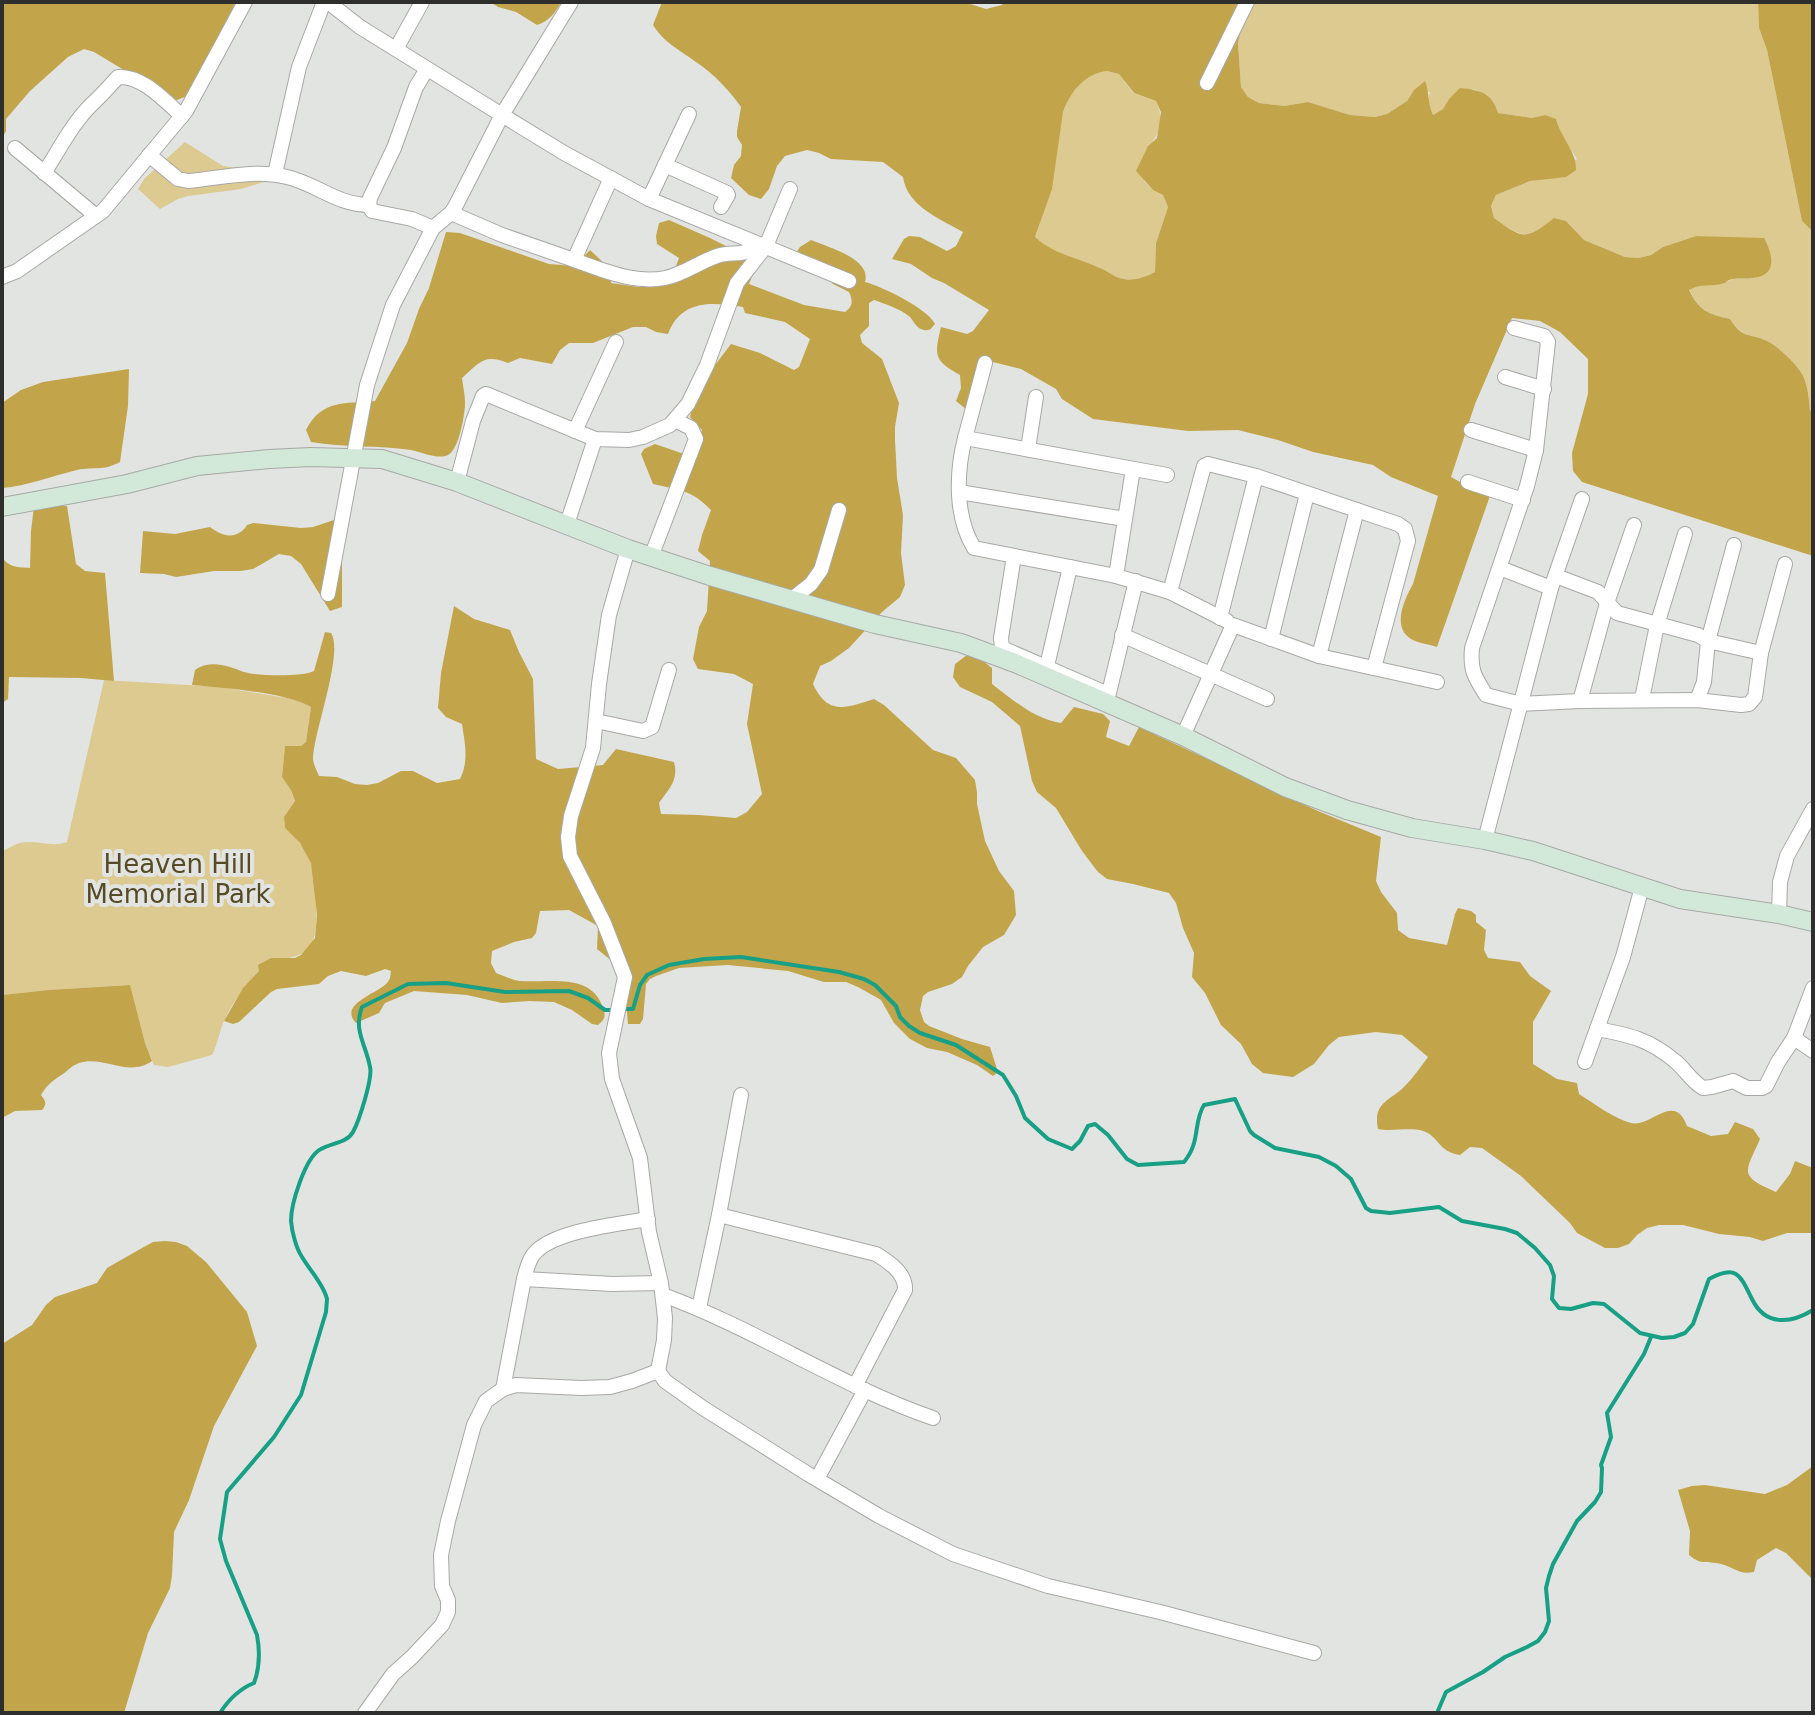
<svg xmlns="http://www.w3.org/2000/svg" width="1815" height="1715" viewBox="0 0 1815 1715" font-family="'DejaVu Sans',sans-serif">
  <rect width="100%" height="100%" fill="#e2e4e1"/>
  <g fill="#ddca91">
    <path d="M1241,2H1758L1759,28L1767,50L1802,221L1813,232V414L1810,410C1809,399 1808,388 1804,378C1800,367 1778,346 1767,341C1748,332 1744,340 1730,319C1707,314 1699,310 1689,289L1699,284H1722L1733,279L1757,278L1735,238L1696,236L1663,247L1651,255L1638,258L1625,257L1584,240L1566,221C1529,236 1528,243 1494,218L1491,206L1496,195L1530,181L1541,179L1577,159L1559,131L1545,115L1533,118L1498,113C1494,97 1488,95 1473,89L1449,99L1443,109L1433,115L1427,104L1430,92L1414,90L1407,101L1387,114L1375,117L1350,115L1308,102L1284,106L1259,103L1248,97L1241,87L1238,43L1242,23Z"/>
    <path d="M1107,71L1119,74L1133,93L1156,101C1164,116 1161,135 1148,146L1144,181L1153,190L1163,195L1168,207L1156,243L1155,272C1145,277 1135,281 1124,279C1115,278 1108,271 1100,268C1079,258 1053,254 1035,238L1043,214L1063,112C1071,91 1085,74 1107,71Z"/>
    <polygon points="185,142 223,166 238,168 264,182 241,189 188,196 178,199 160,209 138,189 144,179"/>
    <path d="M104,680L221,687L298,700L311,707L306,742L301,746L285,747L282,776L291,790L295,802L284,817L285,828C295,837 307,850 311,863C315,875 315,890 316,902C318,938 315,962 271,958C254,976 235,997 225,1019C219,1031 218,1044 212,1055L168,1067L154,1065L145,1043L129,985L48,990L2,995V851C9,849 14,844 20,843C36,839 51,848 67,842Z"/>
  </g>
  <g fill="#c2a54a" fill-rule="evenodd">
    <polygon points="2,2 236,2 187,96 177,100 172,99 94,52 84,49 68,57 30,91 6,119 6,131 2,138"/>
    <path d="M490,2H561C556,12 548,22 537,25L516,12L498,7Z"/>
    <path d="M662,2H964L986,9L1002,5L1003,2H1241L1242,23L1238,43L1241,87L1248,97L1259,103L1284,106L1308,102L1350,115L1375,117L1387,114L1407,101L1414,90L1425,81C1430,94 1427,102 1433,115L1443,109L1449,99L1460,88C1480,90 1493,93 1498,113L1532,118L1545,115L1556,119C1561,138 1577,152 1576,170L1566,177L1530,181L1496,195L1491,206L1494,218C1523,239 1525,241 1554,218L1566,221L1584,240L1625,257L1638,258L1651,255L1663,247L1696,236L1764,238C1773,255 1778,275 1753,278C1747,279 1739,278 1733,279C1724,281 1730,282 1721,284C1708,287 1703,283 1689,290C1699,310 1707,314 1730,319C1743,340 1748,332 1767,341C1778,346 1800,367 1804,378C1808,388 1809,399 1810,410L1813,414V556L1582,482L1573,471L1572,453L1588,394V359L1560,332L1540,321L1512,318L1475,404L1451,477L1471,488L1491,493L1437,647C1429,644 1417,643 1411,639C1391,627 1405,598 1413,584L1438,496L1391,477L1373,465L1313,452L1278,440L1238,430L1188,431L1093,419L1062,399L1056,389L1021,369L981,359L967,410L956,401L961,388L960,375C934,360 934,356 941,327L967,334L973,331L989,310L944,283L932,278L911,264L892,259L904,239L909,236L920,237L947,251L956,246L963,232C940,219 907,206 903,177L883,162L831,159L819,153L807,150L785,156L777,166L769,189L761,199L749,195L731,178L734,165L741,156L742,145L737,137V131L741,107C730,91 713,73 696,62C680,50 664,43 653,25ZM1107,71L1119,74L1134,93L1156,101L1161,112L1157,138L1148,146L1136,171L1153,190L1163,195L1168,207L1156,243L1155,272C1145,277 1135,281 1124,279C1115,278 1108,271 1100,268C1079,258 1053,254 1035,237L1052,189L1063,112C1071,91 1085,74 1107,71Z"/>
    <polygon points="1758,2 1813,2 1813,232 1802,221 1767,50 1759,28"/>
    <path d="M669,220L710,238L758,262L749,284L804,305L845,312C853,307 853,300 849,292L833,284L830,280L796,253L800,247L811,240C828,247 872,259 865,282C883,287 927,308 935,324C931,328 931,331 924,330C917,329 914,322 910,317C901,309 885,304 874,300L869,303V326L860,335L862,343L882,359L899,403L895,427V440L897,478L903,515L901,553L905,585L900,597L882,612L849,648L831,661L820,666L813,684C828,716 846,708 874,699L884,705L933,750L956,758L975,780L977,792V804L985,841L999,871L1014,891L1016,915L1004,935L983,947L968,966L962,977L952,984L928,992L923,996L920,1010L924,1022L929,1026L962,1039L990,1047L998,1072L993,1076L977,1065L947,1052L927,1048L910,1039L894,1023L881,1000L858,987L846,982H824L788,971L728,965L679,968L656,976L650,979L646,984L643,1019L640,1024H628L626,1001L612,961L597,949L598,926L569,910L540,911L536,933L532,938L514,942L492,951L491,963L496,973C504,976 512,980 520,981C549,983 592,972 603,1008C606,1017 605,1019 598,1025L592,1024L572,1010L554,1002L529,1001L502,1003L467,995L414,991L385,1003L379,1013L356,1023C338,1004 377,994 387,983C391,978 390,977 391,971L385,969L366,976L341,971L328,976L319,984L277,989L271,992L239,1022L233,1024L224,1021L243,988L259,971L258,965L271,958H295L301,955L315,938L317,915L311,863L300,843L285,828L284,817L295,801L291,790L282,777L285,746H301L306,742L311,707C284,692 224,688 192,685L195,670C210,659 229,666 244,672C256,676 303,677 314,671L325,632L331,633C344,652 314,731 313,758C313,764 317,771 319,776L337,777L355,784L367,785L378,783L401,771H413L437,783L460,779C469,761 465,744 462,724L446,717L438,708L441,673L454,606L474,619L510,630L519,652L533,679L536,759L558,769L603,765L616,749L674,762C679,780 669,789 659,803L661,814L699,815L736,818L747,812L762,794L747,724L753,684L734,674L698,669L693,659L699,627L707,611L710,561L698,551L702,535L711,510C692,490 679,490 653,484L641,454L644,449L655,444L684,454L694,449L702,430L690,417L693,404L715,365L731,344L760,353L794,370L799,367L810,339L785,322L745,313L743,307C713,302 681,299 668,334L656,332L646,327H633L593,343H569L560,350L552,364L520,358L508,363C484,353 479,363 462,378C463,386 465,395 465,403C465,414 459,450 448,455C438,460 422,452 411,450C378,445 344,448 311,442L306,430C322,399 345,404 375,401L407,343L419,309L429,288L446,232L460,233L549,264L575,266L590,250L609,268L611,283L639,287L651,284L669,285L679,258L657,244L656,236L659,223Z"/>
    <path d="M129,369L128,406L120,462C101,472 95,466 77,470C52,476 27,486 2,488V403L21,390L43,382Z"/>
    <path d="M34,506H67L76,564L85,571L105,573L114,681L81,678L9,677L8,699L2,703V557C9,568 19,567 30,568L31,531Z"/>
    <path d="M334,520L345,523L342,557V607L330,611L301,564L291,556L279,554L253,569L241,571H214L176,577L164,574L140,573L143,531L175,534L210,527C220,534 230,540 242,531C252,522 240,528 253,523L301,528L313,527Z"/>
    <path d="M967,655L983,661L992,668V684C1013,700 1034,719 1061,723L1074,707L1103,714L1110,721L1106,737L1129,746L1139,727L1318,811L1381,837L1376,881L1381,892L1397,913L1398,930L1409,938L1447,945L1455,914L1458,908L1471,911L1476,915V922L1486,930L1484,950L1488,958L1520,962L1530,976L1551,991L1533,1022V1064L1557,1079L1577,1083L1579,1094C1595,1104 1613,1118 1631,1123C1651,1128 1674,1091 1687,1126L1711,1136L1728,1134L1735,1122L1753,1129L1760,1139C1745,1173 1738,1176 1776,1192L1790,1174L1795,1161L1813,1168V1233H1787L1763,1241L1750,1237L1719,1234L1683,1225H1659L1647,1228L1637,1235L1629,1244L1618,1248H1605L1577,1233L1570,1223L1521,1176L1482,1148L1470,1147L1460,1155C1438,1152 1439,1136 1423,1131C1409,1127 1392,1132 1378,1129C1373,1104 1387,1102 1403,1088C1412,1079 1420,1068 1428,1057L1402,1035L1376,1032L1339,1037L1329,1045L1314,1064L1293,1077L1263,1073L1252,1064L1241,1044L1221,1025L1205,993L1192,977L1194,953L1183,928L1176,903L1169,893L1133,884L1107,879L1098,872L1082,851L1056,808L1037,792L1032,781L1020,726L992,702L960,687L953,677L955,664Z"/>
    <path d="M130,985L145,1043L152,1061C128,1078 104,1055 79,1063C73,1065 68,1070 63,1074C53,1080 47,1085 41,1095C46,1101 47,1104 42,1110L15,1111L2,1118V995L48,990Z"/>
    <polygon points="165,1241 176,1242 187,1246 206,1262 247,1312 257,1346 214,1426 189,1500 174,1532 172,1576 170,1588 148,1633 124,1713 2,1713 2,1344 32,1325 46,1305 55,1297 97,1283 107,1268 142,1248 153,1242"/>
    <path d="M1813,1466V1580L1786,1553L1776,1548L1757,1560L1754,1572C1738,1575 1736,1568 1721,1564C1706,1560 1702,1566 1689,1555L1690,1531L1678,1490L1692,1486L1705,1485L1765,1494L1787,1485Z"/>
  </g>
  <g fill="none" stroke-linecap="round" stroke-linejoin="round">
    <g stroke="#17a086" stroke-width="4">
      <path d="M622,1009H633L640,985L647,975L669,965L704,959L741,957L839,972L864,979L875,985L896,1006L900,1017L909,1026L920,1033L956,1045L1003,1075L1016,1096L1025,1118L1048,1139L1072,1149L1080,1141L1088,1126L1095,1124L1108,1135L1127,1159L1138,1165L1184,1162C1201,1142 1193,1122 1204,1105L1235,1099L1250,1131L1254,1135L1275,1148L1319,1157L1336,1166L1351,1179L1366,1208L1371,1211L1390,1213L1439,1207L1462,1221L1505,1229L1517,1233L1535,1248L1550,1265L1554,1276L1552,1299L1559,1308L1571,1309L1593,1303L1604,1304L1640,1333L1662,1338L1674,1337L1685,1333L1693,1324L1709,1279C1737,1264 1740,1275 1752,1299C1765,1326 1790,1324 1813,1310"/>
      <path d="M220,1713C229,1699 239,1689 254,1683C260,1667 260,1651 257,1635L226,1561L220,1539L227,1492L274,1437L301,1395L326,1312C326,1311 327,1300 327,1299C324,1285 309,1269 302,1257C296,1248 292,1232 291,1221C291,1204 305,1157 321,1149C331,1143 347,1143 353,1132C359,1121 373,1078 370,1067C366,1044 353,1031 362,1007L408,984L446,983L505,992L569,991L588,998L605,1010H613"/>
      <polyline points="1437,1713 1446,1692 1483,1672 1505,1657 1527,1647 1538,1641 1545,1632 1549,1621 1546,1588 1549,1576 1553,1564 1577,1521 1595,1502 1601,1492 1602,1468 1601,1465 1611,1437 1607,1413 1644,1354 1651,1337"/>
    </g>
    <defs>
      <g id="street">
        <polyline points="328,2 360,27 502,115 564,153 649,199 849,281"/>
        <polyline points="396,49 422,2"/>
        <polyline points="1207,83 1247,2"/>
        <polyline points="15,148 96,216"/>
        <path d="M149,155L178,179L188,181C221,178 255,169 287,177C317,184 337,205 369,205L370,198L394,148L416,87L427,69"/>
        <polyline points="665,165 727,193 728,195 721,207"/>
        <path d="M44,173C59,150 72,124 91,105C101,96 109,87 118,77C142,75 165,101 182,116"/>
        <polyline points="275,174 299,67 324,2"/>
        <polyline points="649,199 689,114"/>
        <polyline points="369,205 372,211 412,219 433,228"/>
        <polyline points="451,213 502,235 574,260 611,178"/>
        <path d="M574,260C602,270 634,284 665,278C684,274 699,262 717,256C725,253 733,254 741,253C749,251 757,248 765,246"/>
        <polyline points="2,277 17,271 103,211 186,111 245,2"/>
        <path d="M1514,328L1544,336L1548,342L1536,450L1527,486L1472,648C1470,670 1474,676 1486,695L1521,704L1580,701L1607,603L1634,525"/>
        <polyline points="985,363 965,438 1167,475"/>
        <polyline points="1505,377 1544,389"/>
        <polyline points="1471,430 1536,450"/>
        <polyline points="575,431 616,342"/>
        <path d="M965,438C956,473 955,517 974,548L1116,576L1170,592L1204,466L1208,464L1256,476L1398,524L1405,529L1408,541L1374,668"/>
        <polyline points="1028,449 1036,397"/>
        <polyline points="457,482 473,421 483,396 486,394 595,439 629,440 643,437 670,425 688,404 707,365 737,283 766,246 790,189"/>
        <polyline points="1468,482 1523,500"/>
        <polyline points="959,492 1125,519"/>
        <polyline points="567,524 595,439"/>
        <polyline points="1014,556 1001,638 1002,648 1108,694"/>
        <polyline points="651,557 696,439 691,428 675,420"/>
        <polyline points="1500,568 1551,588"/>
        <polyline points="1116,576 1133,469"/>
        <polyline points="1556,576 1598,592 1617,613 1698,635 1708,641 1761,653"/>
        <polyline points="1170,592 1227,621"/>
        <polyline points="328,594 367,385 393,305 433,228 451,213 455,207 502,115 571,2"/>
        <polyline points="792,599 811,584 821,570 839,510"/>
        <polyline points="1220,618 1256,476"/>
        <polyline points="1122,635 1267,699"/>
        <polyline points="1271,639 1307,494"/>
        <polyline points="1319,656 1357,510"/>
        <polyline points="1047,666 1070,567"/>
        <polyline points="1640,700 1643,694 1657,625 1685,534"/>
        <polyline points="1697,700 1704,682 1708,641 1734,545"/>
        <polyline points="1107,701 1136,581"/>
        <polyline points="1580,701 1697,700 1741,705 1749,704 1755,697 1761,653 1785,564"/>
        <polyline points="596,721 643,731 652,727 669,670"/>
        <polyline points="1183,736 1233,625 1319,656 1437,682"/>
        <polyline points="1485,840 1551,588 1582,499"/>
        <polyline points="1779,914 1780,882 1787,856 1813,809"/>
        <path d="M1597,1029C1629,1035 1649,1039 1675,1061C1685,1069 1691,1081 1703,1088L1712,1087L1733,1081L1747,1088H1762L1766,1086L1778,1062L1794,1038L1813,988"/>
        <polyline points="1794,1038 1813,1051"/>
        <polyline points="1585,1062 1623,957 1642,887"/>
        <path d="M719,1215L876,1254C889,1262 906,1273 905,1290L855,1386"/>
        <polyline points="524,1279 612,1284 661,1283"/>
        <path d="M663,1295C756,1329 840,1386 933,1418"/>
        <polyline points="699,1308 719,1215 741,1095"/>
        <polyline points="658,1371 665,1381 703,1408 808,1474 879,1516 953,1554 1048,1586 1160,1612 1314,1653"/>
        <path d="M503,1389L524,1279C526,1271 528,1262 533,1255C551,1231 618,1224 648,1219"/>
        <polyline points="817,1479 865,1390"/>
        <polyline points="365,1713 393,1674 412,1657 442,1625 448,1612 448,1600 442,1586 441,1555 448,1521 474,1425 486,1401 503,1389 516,1385 581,1388 610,1387 632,1381 658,1371 664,1340 665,1318 661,1283 649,1232 640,1158 612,1079 609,1053 625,977 604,923 570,856 568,837 571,816 593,748 599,684 609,615 628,549"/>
      </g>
      <polyline id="secondary" points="2,507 127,484 197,466 269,459 311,457 382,459 457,482 628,549 710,576 875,624 961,643 1015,663 1183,736 1285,787 1347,810 1412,828 1485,840 1533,851 1680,899 1779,914 1813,922"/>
    </defs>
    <use href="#street" stroke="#a8a9a6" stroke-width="16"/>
    <use href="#secondary" stroke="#a8a9a6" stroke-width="20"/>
    <use href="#street" stroke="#fff" stroke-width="14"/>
    <use href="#secondary" stroke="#d2e9da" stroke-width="18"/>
  </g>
  <g text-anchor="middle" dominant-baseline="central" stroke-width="8" stroke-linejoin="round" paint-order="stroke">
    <g font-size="26" fill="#574b25" stroke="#e2e4e1">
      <text x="178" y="864">Heaven Hill<tspan x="178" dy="30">Memorial Park</tspan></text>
    </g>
  </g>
  <rect width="1815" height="1715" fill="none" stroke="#2e2e2d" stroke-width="8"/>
</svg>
